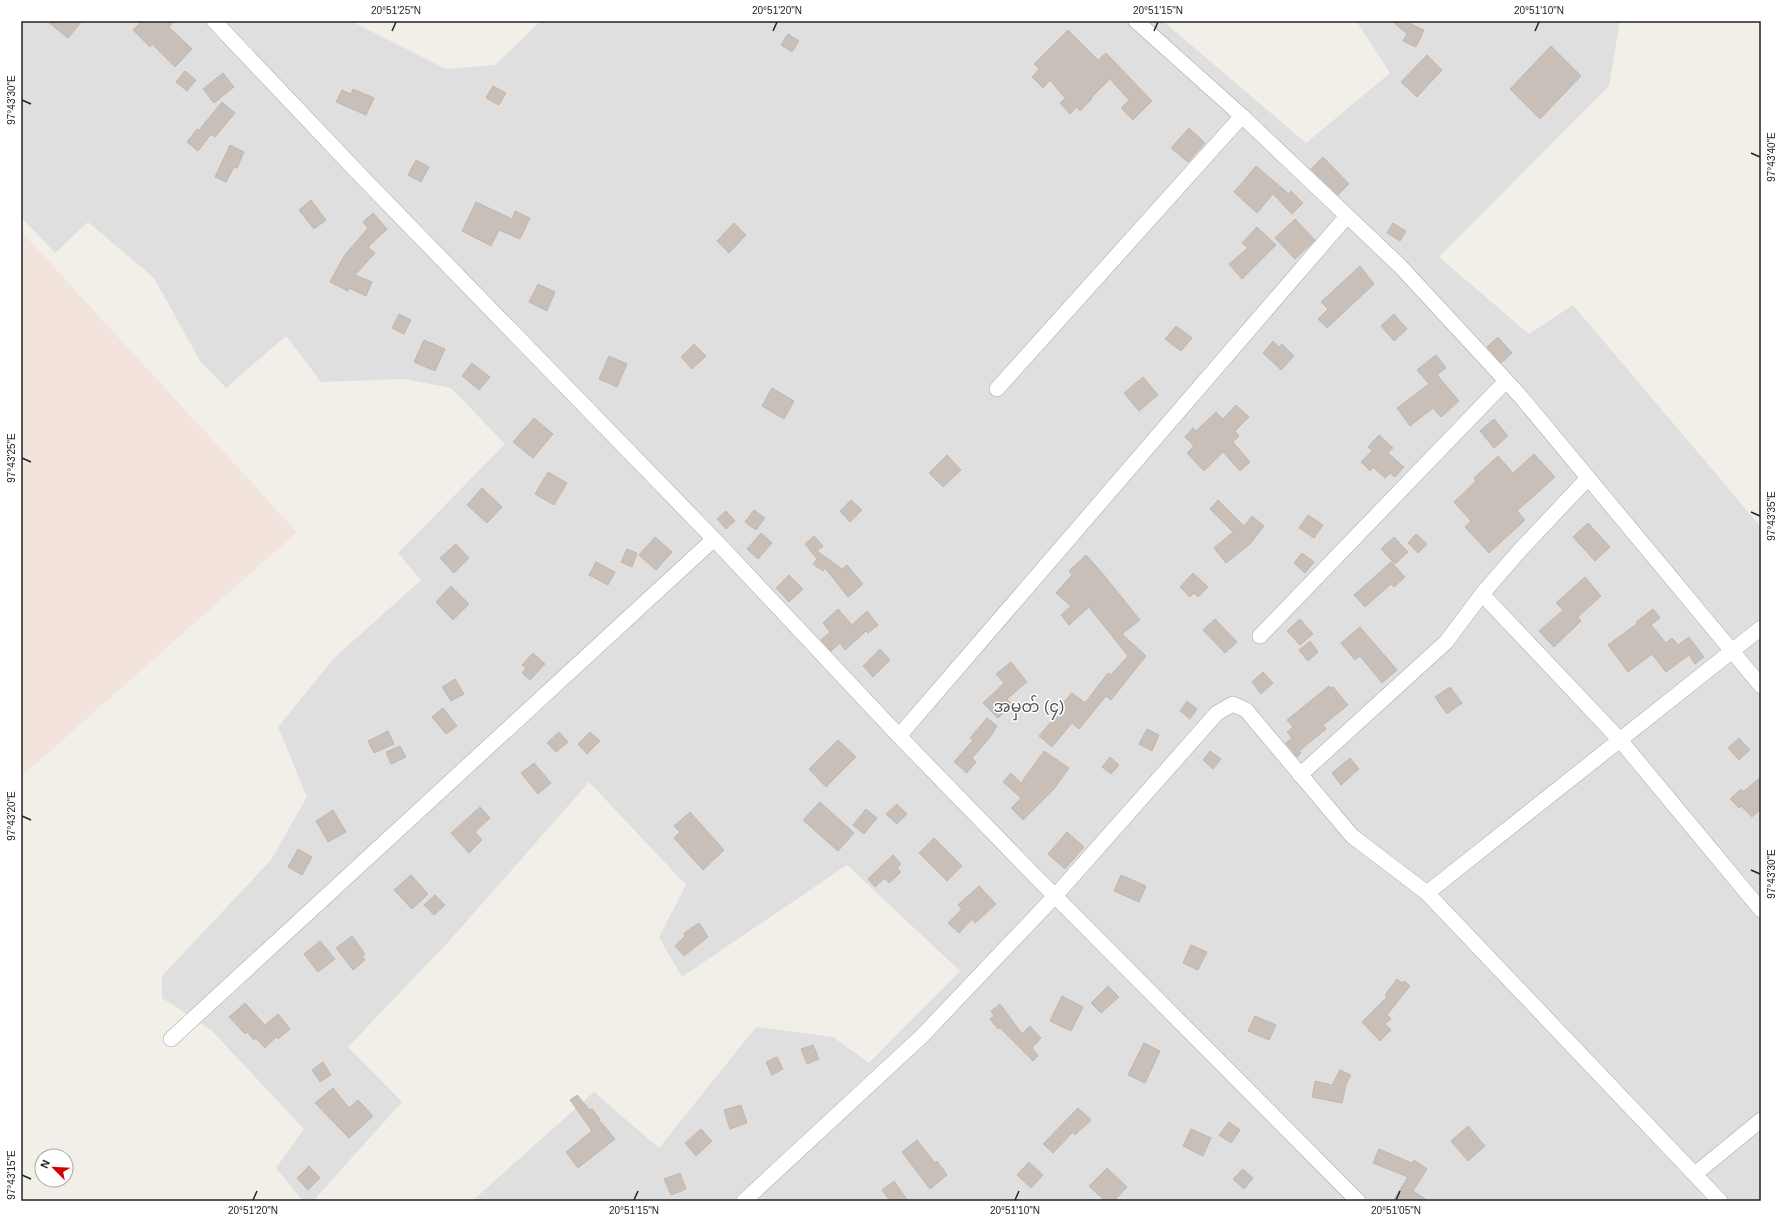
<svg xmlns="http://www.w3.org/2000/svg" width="1782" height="1222" viewBox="0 0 1782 1222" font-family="Helvetica,'Noto Sans Myanmar',sans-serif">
  <rect width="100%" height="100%" fill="#f2efe9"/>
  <polygon fill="#e0dfdf" points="21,21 351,21 446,69 495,65 541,21 1163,21 1306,143 1390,73 1357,22 1359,21 1620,21 1609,86 1439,257 1529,334 1573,305 1761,527 1761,1201 472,1201 594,1092 659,1148 756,1027 833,1037 869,1063 960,971 847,865 682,977 659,937 686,885 589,782 451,939 348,1047 402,1102 313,1201 303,1201 276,1168 304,1129 211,1030 162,998 162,976 271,860 307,797 278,727 334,658 421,580 398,553 505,444 451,388 405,379 321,382 286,336 226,388 200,361 154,278 88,222 55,253 21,217"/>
  <polygon fill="#f3e3dd" points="21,231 297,532 21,777"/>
  <g fill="#c7bfb8" stroke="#c4b6ab">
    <polygon points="47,21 82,21 68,38"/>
    <polygon points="142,21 174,21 169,27 192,49 175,67 152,44 150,47 133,30"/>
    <polygon points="1392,21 1405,21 1424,30 1416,47 1403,41 1407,34"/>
    <polygon points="1068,30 1098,60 1106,53 1152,101 1133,120 1121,108 1129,100 1110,79 1091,98 1092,99 1080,111 1077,107 1070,114 1060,103 1065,98 1050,80 1043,88 1032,77 1039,69 1034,64"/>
    <polygon points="788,34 799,41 792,52 781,45"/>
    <polygon points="1551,46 1581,76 1540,119 1510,89"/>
    <polygon points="1427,55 1442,70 1417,97 1401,82"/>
    <polygon points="185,71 196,80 187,91 176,82"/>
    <polygon points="223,73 234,87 214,103 203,89"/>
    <polygon points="493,86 506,93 499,105 486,98"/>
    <polygon points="353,89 374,98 366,115 336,102 342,90 351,94"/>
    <polygon points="222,102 235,113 215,137 211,134 198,151 187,142 197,129 199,130"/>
    <polygon points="1189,128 1205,143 1188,162 1171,148"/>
    <polygon points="230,145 244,152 237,168 234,167 226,182 215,177"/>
    <polygon points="1323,157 1349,184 1338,195 1311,169"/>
    <polygon points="416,160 429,167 421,182 408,175"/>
    <polygon points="1256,166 1289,194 1291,191 1303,203 1292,214 1273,194 1257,213 1234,192"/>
    <polygon points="311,200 326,220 314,229 299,210"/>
    <polygon points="476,202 512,219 515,211 530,218 520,239 499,230 491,246 462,231"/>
    <polygon points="373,213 387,229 368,247 375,253 355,275 372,282 366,296 349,288 348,291 330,282 344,256 368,228 363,222"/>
    <polygon points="1295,219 1315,240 1295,259 1275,238"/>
    <polygon points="734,223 746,235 729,253 717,241"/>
    <polygon points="1393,223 1406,231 1400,241 1387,233"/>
    <polygon points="1257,227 1276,245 1242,279 1229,264 1248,248 1242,243"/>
    <polygon points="1360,266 1374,284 1327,328 1318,319 1328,309 1321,302"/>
    <polygon points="538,284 555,292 547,311 529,302"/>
    <polygon points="399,314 411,320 404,334 392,328"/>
    <polygon points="1394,314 1407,329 1394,341 1381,326"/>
    <polygon points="1176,326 1192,338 1181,351 1165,339"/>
    <polygon points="1498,337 1512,353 1501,363 1487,347"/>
    <polygon points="424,340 445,349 435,371 414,362"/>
    <polygon points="1273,341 1279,347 1282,344 1294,356 1281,370 1263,353"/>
    <polygon points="694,344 706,356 692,369 681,357"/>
    <polygon points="1436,355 1446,368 1437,375 1459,401 1441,417 1433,408 1410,426 1397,408 1429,384 1417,370"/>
    <polygon points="609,356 627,364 617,387 599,379"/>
    <polygon points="472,363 490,377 479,390 462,376"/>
    <polygon points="1143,377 1158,395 1139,411 1124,393"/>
    <polygon points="772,388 794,401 784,419 762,406"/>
    <polygon points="1236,405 1249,417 1235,431 1239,436 1233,442 1250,462 1240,471 1223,452 1204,471 1187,453 1194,446 1185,437 1193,428 1196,431 1216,412 1223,419"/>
    <polygon points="534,418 553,434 533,458 513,442"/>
    <polygon points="1494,419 1508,436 1494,448 1480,431"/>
    <polygon points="1379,435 1393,448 1388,453 1404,467 1395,477 1390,473 1385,478 1373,467 1370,471 1361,462 1372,451 1368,447"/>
    <polygon points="1534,454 1555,477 1517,511 1525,520 1489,553 1465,527 1471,521 1454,502 1476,481 1474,478 1498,456 1513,473"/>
    <polygon points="947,455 961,470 943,487 929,473"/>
    <polygon points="548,472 567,483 554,505 535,494"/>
    <polygon points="482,488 502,507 487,523 467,505"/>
    <polygon points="851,500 862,510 850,522 840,511"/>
    <polygon points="1218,500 1244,526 1252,516 1264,526 1250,544 1226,563 1214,548 1233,532 1210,509"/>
    <polygon points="754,510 765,518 756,530 745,522"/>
    <polygon points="726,511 735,521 726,529 717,519"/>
    <polygon points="1308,515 1323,525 1314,538 1299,528"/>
    <polygon points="1588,523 1610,547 1595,561 1573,537"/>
    <polygon points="761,533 772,543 758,559 747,549"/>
    <polygon points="1416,534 1427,544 1418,553 1408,543"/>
    <polygon points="814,536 823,546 817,551 842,569 847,565 863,584 848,597 825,568 823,571 813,564 817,559 805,544"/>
    <polygon points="655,537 672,552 656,570 639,555"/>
    <polygon points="1394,537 1408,552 1395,564 1381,549"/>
    <polygon points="456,544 469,558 454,573 440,558"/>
    <polygon points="627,549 637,553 632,567 621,562"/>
    <polygon points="1302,553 1314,562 1305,573 1294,563"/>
    <polygon points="1086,555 1103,574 1140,620 1122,634 1146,656 1111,700 1106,696 1079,729 1072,723 1052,747 1039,736 1059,712 1057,710 1072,693 1085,703 1108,673 1111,675 1128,656 1089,607 1069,625 1061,615 1071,606 1056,593 1072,575 1069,571"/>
    <polygon points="596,562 615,572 608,585 589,575"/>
    <polygon points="1391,562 1405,577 1394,587 1391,584 1365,607 1354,595"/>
    <polygon points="1193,573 1208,587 1198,597 1194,593 1190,597 1180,587"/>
    <polygon points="789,575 803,589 789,602 776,588"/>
    <polygon points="1585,577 1601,596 1578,617 1581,621 1554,647 1539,631 1563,610 1556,603"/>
    <polygon points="451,586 469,604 453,620 436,602"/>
    <polygon points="838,609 852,625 867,611 878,625 868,633 866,631 845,650 840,643 831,651 821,640 830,632 823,623"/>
    <polygon points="1653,609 1660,618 1651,625 1666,643 1672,638 1678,645 1689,637 1704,657 1695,664 1689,655 1666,672 1652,654 1628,672 1608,645 1638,623 1636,622"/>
    <polygon points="1215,619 1237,642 1225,653 1203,630"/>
    <polygon points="1300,619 1313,634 1300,645 1287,631"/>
    <polygon points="1360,627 1397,670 1382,683 1360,656 1355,660 1341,643"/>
    <polygon points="1310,641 1318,652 1308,661 1299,650"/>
    <polygon points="880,649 890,660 873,677 863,666"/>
    <polygon points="533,653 545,664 530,680 522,673 526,668 522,665"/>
    <polygon points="1011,662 1027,682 1007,699 1012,705 998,718 983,703 1004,683 996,674"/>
    <polygon points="1263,672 1273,683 1261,694 1252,682"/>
    <polygon points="455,679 464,694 451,701 442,687"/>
    <polygon points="1329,686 1331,688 1333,687 1348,705 1323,725 1326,729 1299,751 1301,753 1297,757 1286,743 1292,738 1287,732 1293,727 1287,720"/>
    <polygon points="1450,687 1462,703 1447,714 1435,697"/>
    <polygon points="1187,701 1197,709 1190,719 1180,711"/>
    <polygon points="443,708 457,726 446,734 432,717"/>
    <polygon points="987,718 997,726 991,736 972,758 976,762 967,773 954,762 973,740 970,738"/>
    <polygon points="1147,729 1159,735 1152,751 1139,744"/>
    <polygon points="388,731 394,744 374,753 368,741"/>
    <polygon points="559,732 568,742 556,752 547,743"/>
    <polygon points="590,732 600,741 587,754 578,744"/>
    <polygon points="1739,738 1750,750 1739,760 1728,748"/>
    <polygon points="838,740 856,757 826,787 809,769"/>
    <polygon points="400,746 406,757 391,764 386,752"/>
    <polygon points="1044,751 1069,768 1054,789 1023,820 1011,808 1021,798 1003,782 1011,773 1021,783"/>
    <polygon points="1210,751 1221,759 1213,769 1203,760"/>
    <polygon points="1110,757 1119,765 1111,774 1102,767"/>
    <polygon points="1350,758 1359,769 1341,785 1332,773"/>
    <polygon points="534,763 551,783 538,794 521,773"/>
    <polygon points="1761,777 1761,809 1752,817 1741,806 1739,808 1730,799 1741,789 1743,792"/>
    <polygon points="820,802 854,833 838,851 803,820"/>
    <polygon points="897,804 907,814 897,824 886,814"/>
    <polygon points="480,807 490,818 475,832 482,840 469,853 451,833"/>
    <polygon points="866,809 877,818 864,834 853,825"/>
    <polygon points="333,810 346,832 328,842 316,821"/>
    <polygon points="690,812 724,850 703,870 674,838 680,832 674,826"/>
    <polygon points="1067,832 1084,847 1065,869 1048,854"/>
    <polygon points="934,838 962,866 947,881 919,853"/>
    <polygon points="298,849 312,857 302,875 288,867"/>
    <polygon points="893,855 901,864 897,868 901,872 889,883 885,878 875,887 868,879"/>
    <polygon points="411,875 428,894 412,909 394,890"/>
    <polygon points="1121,875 1146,886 1139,902 1114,891"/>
    <polygon points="979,886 996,904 975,923 972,919 959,933 948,923 962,909 958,905"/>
    <polygon points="435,895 445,905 434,915 424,905"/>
    <polygon points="699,923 708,937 684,956 675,946 685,936 684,933"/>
    <polygon points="352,936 365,954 362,956 365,960 353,970 336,948"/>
    <polygon points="320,941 335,959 318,972 304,954"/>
    <polygon points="1191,945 1207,952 1198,970 1183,963"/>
    <polygon points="1397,979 1402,983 1404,981 1410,986 1387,1015 1391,1019 1385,1024 1391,1030 1380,1041 1362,1022 1387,997 1385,995"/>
    <polygon points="1108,986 1119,997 1101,1013 1091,1003"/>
    <polygon points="1062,996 1083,1007 1071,1031 1050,1021"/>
    <polygon points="245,1003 265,1025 278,1014 290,1029 278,1039 276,1037 265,1048 256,1038 254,1040 247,1032 245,1034 229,1017"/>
    <polygon points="1000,1004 1022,1034 1030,1026 1041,1038 1032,1048 1038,1056 1033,1061 1000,1028 998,1029 990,1019 994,1016 991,1011"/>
    <polygon points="1255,1016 1276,1025 1269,1040 1248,1031"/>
    <polygon points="1144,1043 1160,1051 1145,1083 1128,1075"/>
    <polygon points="813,1045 819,1059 807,1064 801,1049"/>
    <polygon points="777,1057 783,1069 772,1075 766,1062"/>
    <polygon points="323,1062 331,1075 320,1082 312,1070"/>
    <polygon points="1340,1070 1351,1075 1346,1085 1342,1103 1312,1097 1315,1081 1332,1085"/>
    <polygon points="333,1088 349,1108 358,1100 373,1116 349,1138 315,1103"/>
    <polygon points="577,1095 590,1110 592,1109 600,1119 599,1120 615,1139 578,1168 566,1152 592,1131 570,1100"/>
    <polygon points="741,1105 747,1123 730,1129 724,1110"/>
    <polygon points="1078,1108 1091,1120 1075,1135 1073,1132 1053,1153 1043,1144"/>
    <polygon points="1229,1122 1240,1130 1231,1143 1219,1135"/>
    <polygon points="1468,1126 1485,1146 1468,1161 1451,1141"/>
    <polygon points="701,1129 712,1141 696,1156 685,1143"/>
    <polygon points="1191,1129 1211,1138 1203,1156 1183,1146"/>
    <polygon points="917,1140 935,1163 937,1161 947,1175 930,1189 902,1152"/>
    <polygon points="1379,1149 1412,1163 1414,1160 1427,1169 1413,1191 1429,1201 1393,1201 1408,1177 1373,1163"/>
    <polygon points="1029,1162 1043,1175 1031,1188 1017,1175"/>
    <polygon points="309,1166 320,1178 308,1190 297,1178"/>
    <polygon points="1107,1168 1127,1187 1114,1201 1105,1201 1089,1186"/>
    <polygon points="1243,1169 1253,1178 1244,1189 1233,1179"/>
    <polygon points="680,1173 686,1189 671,1195 664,1179"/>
    <polygon points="894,1181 908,1201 890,1201 882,1190"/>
  </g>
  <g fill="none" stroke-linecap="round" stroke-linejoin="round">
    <defs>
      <g id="minor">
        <polyline points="214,21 363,178 714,539 899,736 1034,875 1358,1201"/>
        <polyline points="1136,21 1242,116 1400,266 1521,397 1761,686"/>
        <polyline points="997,389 1242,116"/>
        <polyline points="1482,594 1620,740 1761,910"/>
        <polyline points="1260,636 1506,381"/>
        <polyline points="899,736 1347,216"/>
        <polyline points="1300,775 1446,642 1482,594 1521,549 1588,478"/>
        <polyline points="1427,893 1761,628"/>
        <polyline points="171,1039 714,539"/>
        <polyline points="1695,1174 1761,1120"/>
        <polyline points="744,1201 922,1036 1055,896 1217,713 1233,704 1246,710 1352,836 1427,893 1720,1201"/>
      </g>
    </defs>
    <use href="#minor" stroke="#a9a9a9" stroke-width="16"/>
    <use href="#minor" stroke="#fff" stroke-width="15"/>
  </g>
  <path fill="none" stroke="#222" stroke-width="1.5" d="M392,31L396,22M773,31L777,22M1154,31L1158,22M1535,31L1539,22M22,100L31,104M1751,153L1760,157M22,458L31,462M1751,512L1760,516M22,816L31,820M1751,870L1760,874M22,1175L31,1179M253,1200L257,1191M634,1200L638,1191M1015,1200L1019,1191M1396,1200L1400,1191"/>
  <g text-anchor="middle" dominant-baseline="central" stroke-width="3" stroke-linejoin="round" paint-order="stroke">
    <g font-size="16" fill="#555" stroke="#fff">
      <text x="1029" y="706">အမှတ် (၄)</text>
    </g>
  </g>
  <rect width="1782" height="1222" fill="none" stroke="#ffffff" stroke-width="44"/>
  <g transform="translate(54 1168) rotate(294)"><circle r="19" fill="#ffffff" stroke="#a7a7a7"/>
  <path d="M0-3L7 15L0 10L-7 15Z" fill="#d40000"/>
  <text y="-6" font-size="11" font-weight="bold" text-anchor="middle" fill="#222222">N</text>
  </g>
  <rect x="22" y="22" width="1738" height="1178" fill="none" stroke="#222" stroke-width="1.5"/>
  <g font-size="10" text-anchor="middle" fill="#222">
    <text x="396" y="14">20°51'25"N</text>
    <text x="777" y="14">20°51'20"N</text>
    <text x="1158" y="14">20°51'15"N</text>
    <text x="1539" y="14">20°51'10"N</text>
    <text transform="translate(11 100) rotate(-90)" y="4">97°43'30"E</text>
    <text transform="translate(1771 157) rotate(-90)" y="4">97°43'40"E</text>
    <text transform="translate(11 458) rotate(-90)" y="4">97°43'25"E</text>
    <text transform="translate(1771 516) rotate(-90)" y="4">97°43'35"E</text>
    <text transform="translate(11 816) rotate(-90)" y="4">97°43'20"E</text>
    <text transform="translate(1771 874) rotate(-90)" y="4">97°43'30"E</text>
    <text transform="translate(11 1175) rotate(-90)" y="4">97°43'15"E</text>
    <text x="253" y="1214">20°51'20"N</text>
    <text x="634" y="1214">20°51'15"N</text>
    <text x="1015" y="1214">20°51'10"N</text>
    <text x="1396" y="1214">20°51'05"N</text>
  </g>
</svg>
